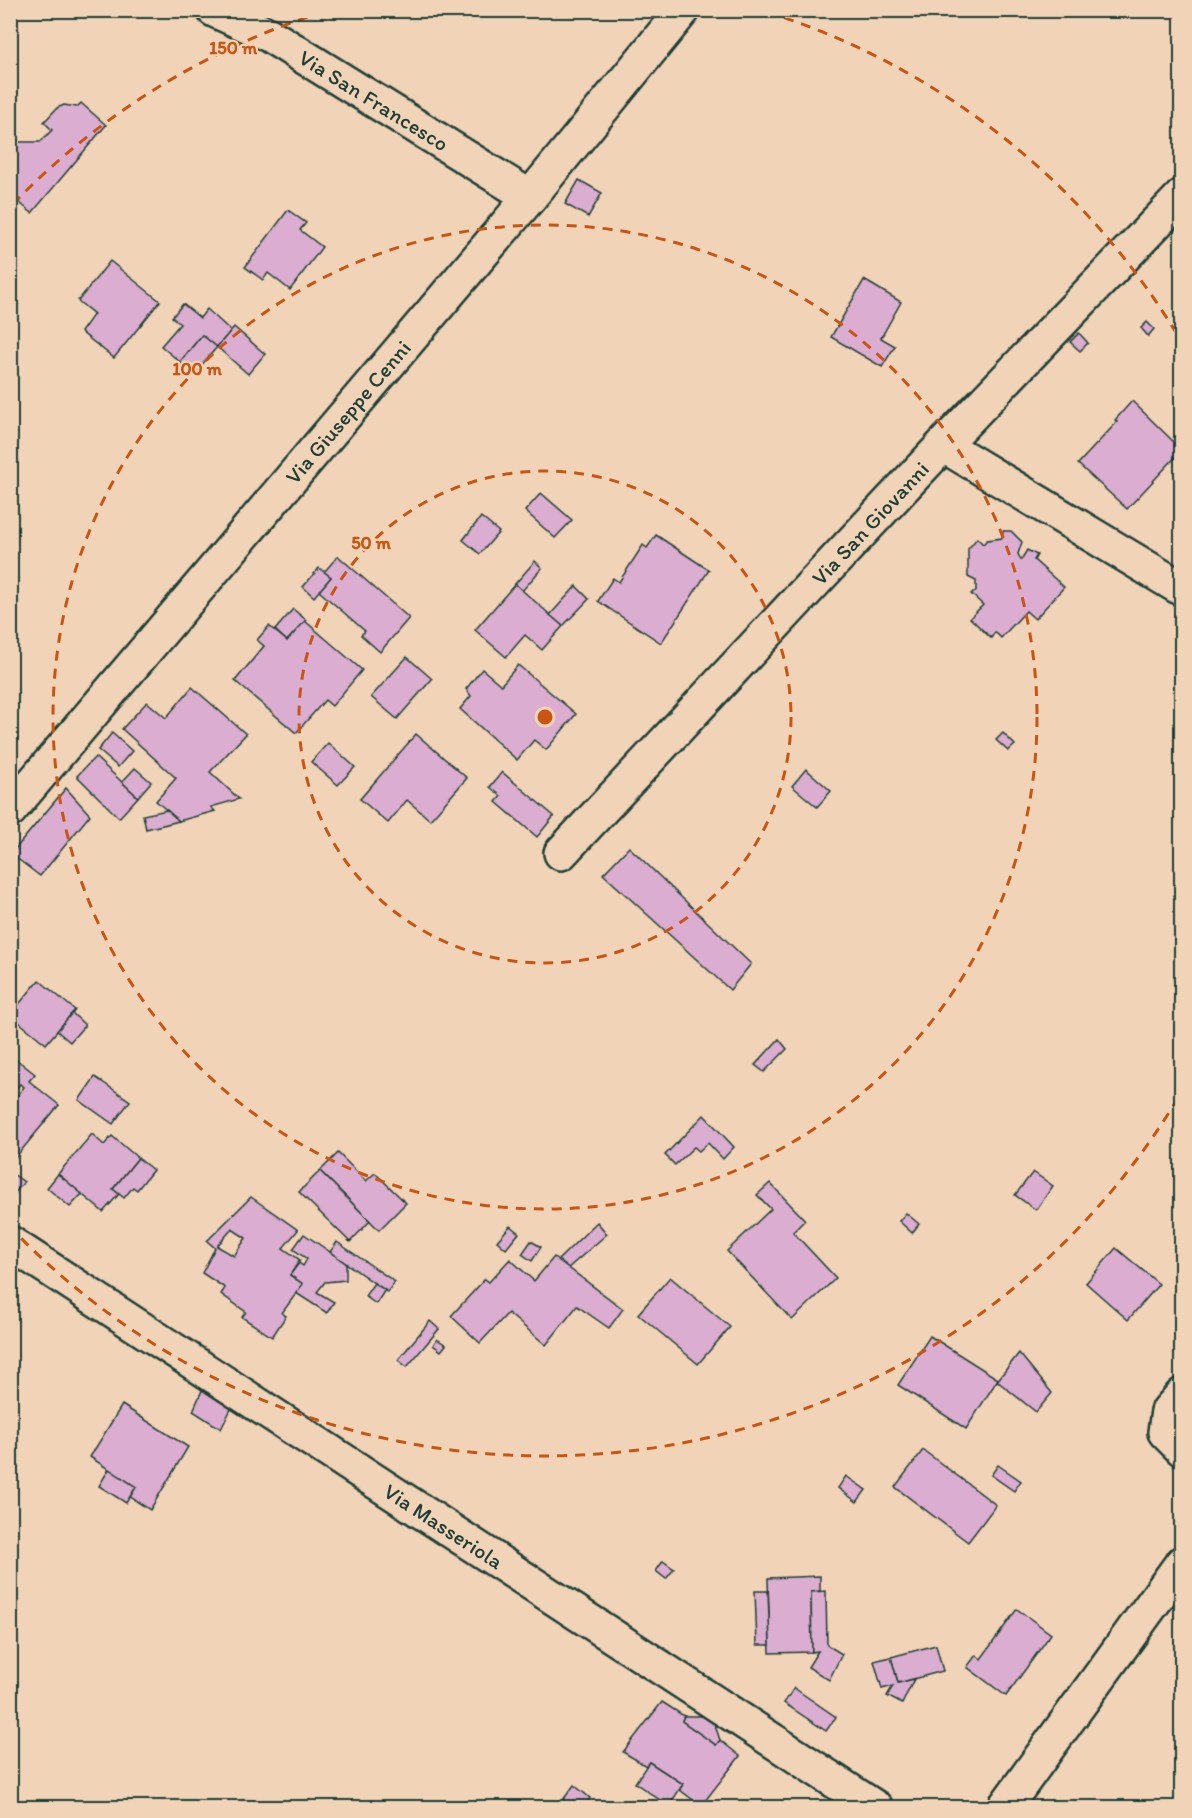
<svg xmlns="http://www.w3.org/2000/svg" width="1192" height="1818" viewBox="0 0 1192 1818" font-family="Itim,sans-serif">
  <rect width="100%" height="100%" fill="#f1d4b8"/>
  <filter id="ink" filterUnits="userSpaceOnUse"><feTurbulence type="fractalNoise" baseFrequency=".0167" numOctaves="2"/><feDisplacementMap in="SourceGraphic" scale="12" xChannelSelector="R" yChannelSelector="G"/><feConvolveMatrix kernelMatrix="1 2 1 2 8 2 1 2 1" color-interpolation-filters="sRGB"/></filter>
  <g filter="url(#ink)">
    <g fill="#dbadd0" stroke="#1f3d34" stroke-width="1.5" fill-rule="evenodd">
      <polygon points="81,103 106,125 32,213 10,195 10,151 19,142 40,142 52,130 44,122 57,108 64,105 77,107"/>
      <polygon points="579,180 602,193 588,217 565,204"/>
      <polygon points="288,210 306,223 300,230 322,247 290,290 268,273 263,280 245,267"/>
      <polygon points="110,261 160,301 114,358 81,332 94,314 78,301"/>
      <polygon points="864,280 901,302 881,338 895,346 882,367 831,337"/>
      <polygon points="183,304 200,318 207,309 231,331 217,347 202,335 180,362 161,346 180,324 172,317"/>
      <polygon points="1147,322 1154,329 1148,336 1141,328"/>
      <polygon points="234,327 265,354 248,374 217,347"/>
      <polygon points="1079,333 1088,343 1080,351 1070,342"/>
      <polygon points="202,335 217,347 194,374 180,362"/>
      <polygon points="1132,401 1182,450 1127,509 1078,464 1117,422 1115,420"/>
      <polygon points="541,493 572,520 555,538 525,511"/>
      <polygon points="481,517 499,532 480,554 463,540"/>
      <polygon points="1003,531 1011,531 1022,542 1018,554 1021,560 1027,550 1037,555 1034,560 1064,587 1035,619 1026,611 1001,638 995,632 991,638 970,618 983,605 971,594 976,591 976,581 968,577 968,549 977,538 983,544 987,540 1002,538"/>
      <polygon points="656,535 709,570 661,643 598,601 613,578 619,582 643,545 647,548"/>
      <polygon points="338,556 409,618 380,652 361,635 365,631 319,591 331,577 324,572"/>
      <polygon points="535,561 542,568 522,591 515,584"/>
      <polygon points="319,568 331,577 314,597 303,587"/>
      <polygon points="515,584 563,626 542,650 525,635 506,657 475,630"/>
      <polygon points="576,586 589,599 563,626 550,615"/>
      <polygon points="293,609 306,620 287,641 275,630"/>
      <polygon points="305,621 362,670 332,706 325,700 296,733 235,681 264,646 257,640 269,626 287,641"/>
      <polygon points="407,657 432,679 397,719 371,697"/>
      <polygon points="518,665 576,714 546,750 534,740 517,760 460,709 471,696 466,689 482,669 501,685"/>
      <polygon points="192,687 246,734 210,772 239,799 211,807 215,811 179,821 156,801 176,778 122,729 147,702 166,718"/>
      <polygon points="112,733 132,751 118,767 98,750"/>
      <polygon points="1003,733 1015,745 1008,751 996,740"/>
      <polygon points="416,734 467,778 430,820 407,800 388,823 360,799"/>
      <polygon points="328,743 355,767 338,785 311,762"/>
      <polygon points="95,757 138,797 119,818 77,776"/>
      <polygon points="135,768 151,782 138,797 122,782"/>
      <polygon points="806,769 831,791 817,807 792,786"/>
      <polygon points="502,772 554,816 537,837 496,802 501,796 490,787"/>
      <polygon points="66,788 90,815 40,876 11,854"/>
      <polygon points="167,810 179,821 146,829 143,815"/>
      <polygon points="629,847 751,964 730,990 603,874"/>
      <polygon points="39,980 75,1010 46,1044 10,1015"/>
      <polygon points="72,1013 85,1025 70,1042 57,1031"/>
      <polygon points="779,1039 787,1049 764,1072 755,1065"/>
      <polygon points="12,1056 35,1074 29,1081 59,1105 10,1164 10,1112 16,1105 12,1102 24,1087 20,1084 10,1096"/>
      <polygon points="95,1077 130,1101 113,1124 79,1100"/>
      <polygon points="704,1115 734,1147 723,1159 708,1143 699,1151 694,1147 675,1165 665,1155"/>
      <polygon points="92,1134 104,1145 112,1136 138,1158 113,1189 119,1194 103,1212 58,1174"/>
      <polygon points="338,1153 366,1181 375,1173 406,1203 379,1230 320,1171"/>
      <polygon points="138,1158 153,1170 137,1190 133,1187 124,1198 113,1189"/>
      <polygon points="320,1171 370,1221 350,1242 299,1192"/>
      <polygon points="10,1172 24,1182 10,1199"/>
      <polygon points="1033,1172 1053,1186 1036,1210 1015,1195"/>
      <polygon points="58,1174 82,1194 70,1207 47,1188"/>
      <polygon points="770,1183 805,1220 793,1232 836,1278 792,1320 727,1251 771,1209 757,1195"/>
      <path d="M251,1197L298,1230L283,1248L300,1260L290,1275L303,1284L282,1313L286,1316L272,1337L242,1317L246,1312L221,1294L225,1288L202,1273L215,1248L207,1241ZM232,1229L246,1238L234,1256L217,1246Z"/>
      <polygon points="906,1213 919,1224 912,1233 899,1221"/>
      <polygon points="597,1222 607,1234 567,1269 557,1261"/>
      <polygon points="510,1226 519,1233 506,1249 497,1241"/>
      <polygon points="304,1234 346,1263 346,1280 325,1282 317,1292 334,1302 327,1313 296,1293 303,1284 290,1275 299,1263 303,1266 307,1259 293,1249"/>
      <polygon points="531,1241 541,1247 532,1261 522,1254"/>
      <polygon points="337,1242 395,1282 387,1292 330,1252"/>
      <polygon points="1116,1248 1159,1284 1128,1320 1086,1283"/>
      <polygon points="554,1257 623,1309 609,1328 577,1306 546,1345 508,1313 480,1343 451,1316 485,1279 489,1282 510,1259 534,1281"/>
      <polygon points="670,1277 730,1327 698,1364 638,1314"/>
      <polygon points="374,1283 385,1290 376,1304 365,1296"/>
      <polygon points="430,1321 439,1329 407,1367 398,1360"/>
      <polygon points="930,1336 998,1379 966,1429 898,1385"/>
      <polygon points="437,1339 446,1345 441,1351 433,1345"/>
      <polygon points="1019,1353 1052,1393 1036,1412 997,1381"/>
      <polygon points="207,1379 236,1399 221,1429 193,1411"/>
      <polygon points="122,1405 188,1447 150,1510 130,1497 136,1487 90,1457"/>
      <polygon points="923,1450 996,1505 968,1542 895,1487"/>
      <polygon points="998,1465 1021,1481 1014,1491 991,1475"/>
      <polygon points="109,1469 136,1487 126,1503 99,1486"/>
      <polygon points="846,1476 866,1490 857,1502 838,1488"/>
      <polygon points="663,1561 674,1569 666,1579 656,1571"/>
      <polygon points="820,1576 820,1591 811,1592 812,1652 770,1653 768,1578"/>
      <polygon points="755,1591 768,1591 770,1645 757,1645"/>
      <polygon points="826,1591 827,1645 842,1654 829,1680 808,1667 818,1651 812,1652 811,1592"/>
      <polygon points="1017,1609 1051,1634 1006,1696 967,1667 976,1655 981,1659"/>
      <polygon points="936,1645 943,1671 898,1683 891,1657"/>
      <polygon points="891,1657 898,1683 914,1679 902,1704 887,1696 893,1686 882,1689 874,1661"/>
      <polygon points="794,1688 836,1717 826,1731 784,1703"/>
      <polygon points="662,1702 684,1716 682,1721 716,1745 720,1740 740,1756 701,1806 680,1790 683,1784 649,1762 646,1766 623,1752"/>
      <polygon points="684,1716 712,1716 720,1740 716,1745 682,1721"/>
      <polygon points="649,1762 683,1784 669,1806 635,1783"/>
      <polygon points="574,1785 590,1798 583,1808 557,1808"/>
    </g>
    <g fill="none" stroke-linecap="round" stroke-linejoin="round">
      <defs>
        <g id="minor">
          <path id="s1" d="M214,10L269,35L530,197"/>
          <polyline points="943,445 1182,589"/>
          <path id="s2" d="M10,810L530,197L683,10"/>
          <path id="s3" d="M561,853L943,445L1182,196"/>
          <path id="s4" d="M10,1243L876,1808"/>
          <polyline points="1182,1395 1168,1411 1165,1432 1182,1449"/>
          <polyline points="1004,1808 1182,1563"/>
        </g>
      </defs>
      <use href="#minor" stroke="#1f3d34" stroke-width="38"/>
      <use href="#minor" stroke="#f1d4b8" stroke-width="33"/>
    </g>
  </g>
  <g fill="none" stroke="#ca5512" stroke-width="3" stroke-dasharray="10 8">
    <circle cx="545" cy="717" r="246"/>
    <circle cx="545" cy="717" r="492"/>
    <path d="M1178 1098A739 739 0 0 1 13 1230M13 204A739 739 0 0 1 323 12M767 12A739 739 0 0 1 1178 336"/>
  </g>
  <g text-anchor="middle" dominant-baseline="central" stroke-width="4.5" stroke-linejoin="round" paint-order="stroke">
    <g font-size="22" fill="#1f3d34" stroke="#f1d4b8">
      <text stroke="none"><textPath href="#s1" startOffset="184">Via San Francesco</textPath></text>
      <text stroke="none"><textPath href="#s2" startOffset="522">Via Giuseppe Cenni</textPath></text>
      <text stroke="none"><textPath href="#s3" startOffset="452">Via San Giovanni</textPath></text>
      <text stroke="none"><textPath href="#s4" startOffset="518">Via Masseriola</textPath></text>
    </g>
  </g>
  <circle cx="545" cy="717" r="9" fill="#ca5512" stroke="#f1d4b8" stroke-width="3"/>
  <g font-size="18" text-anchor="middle" font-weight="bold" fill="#ca5512" stroke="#f1d4b8" stroke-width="4.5" stroke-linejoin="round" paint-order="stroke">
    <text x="233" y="54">150 m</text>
    <text x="197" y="375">100 m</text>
    <text x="371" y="549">50 m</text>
  </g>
  <rect width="1192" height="1818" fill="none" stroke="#f1d4b8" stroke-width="36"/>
  <rect x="18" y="18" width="1156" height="1782" fill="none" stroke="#1f3d34" stroke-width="2" filter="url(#ink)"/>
</svg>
